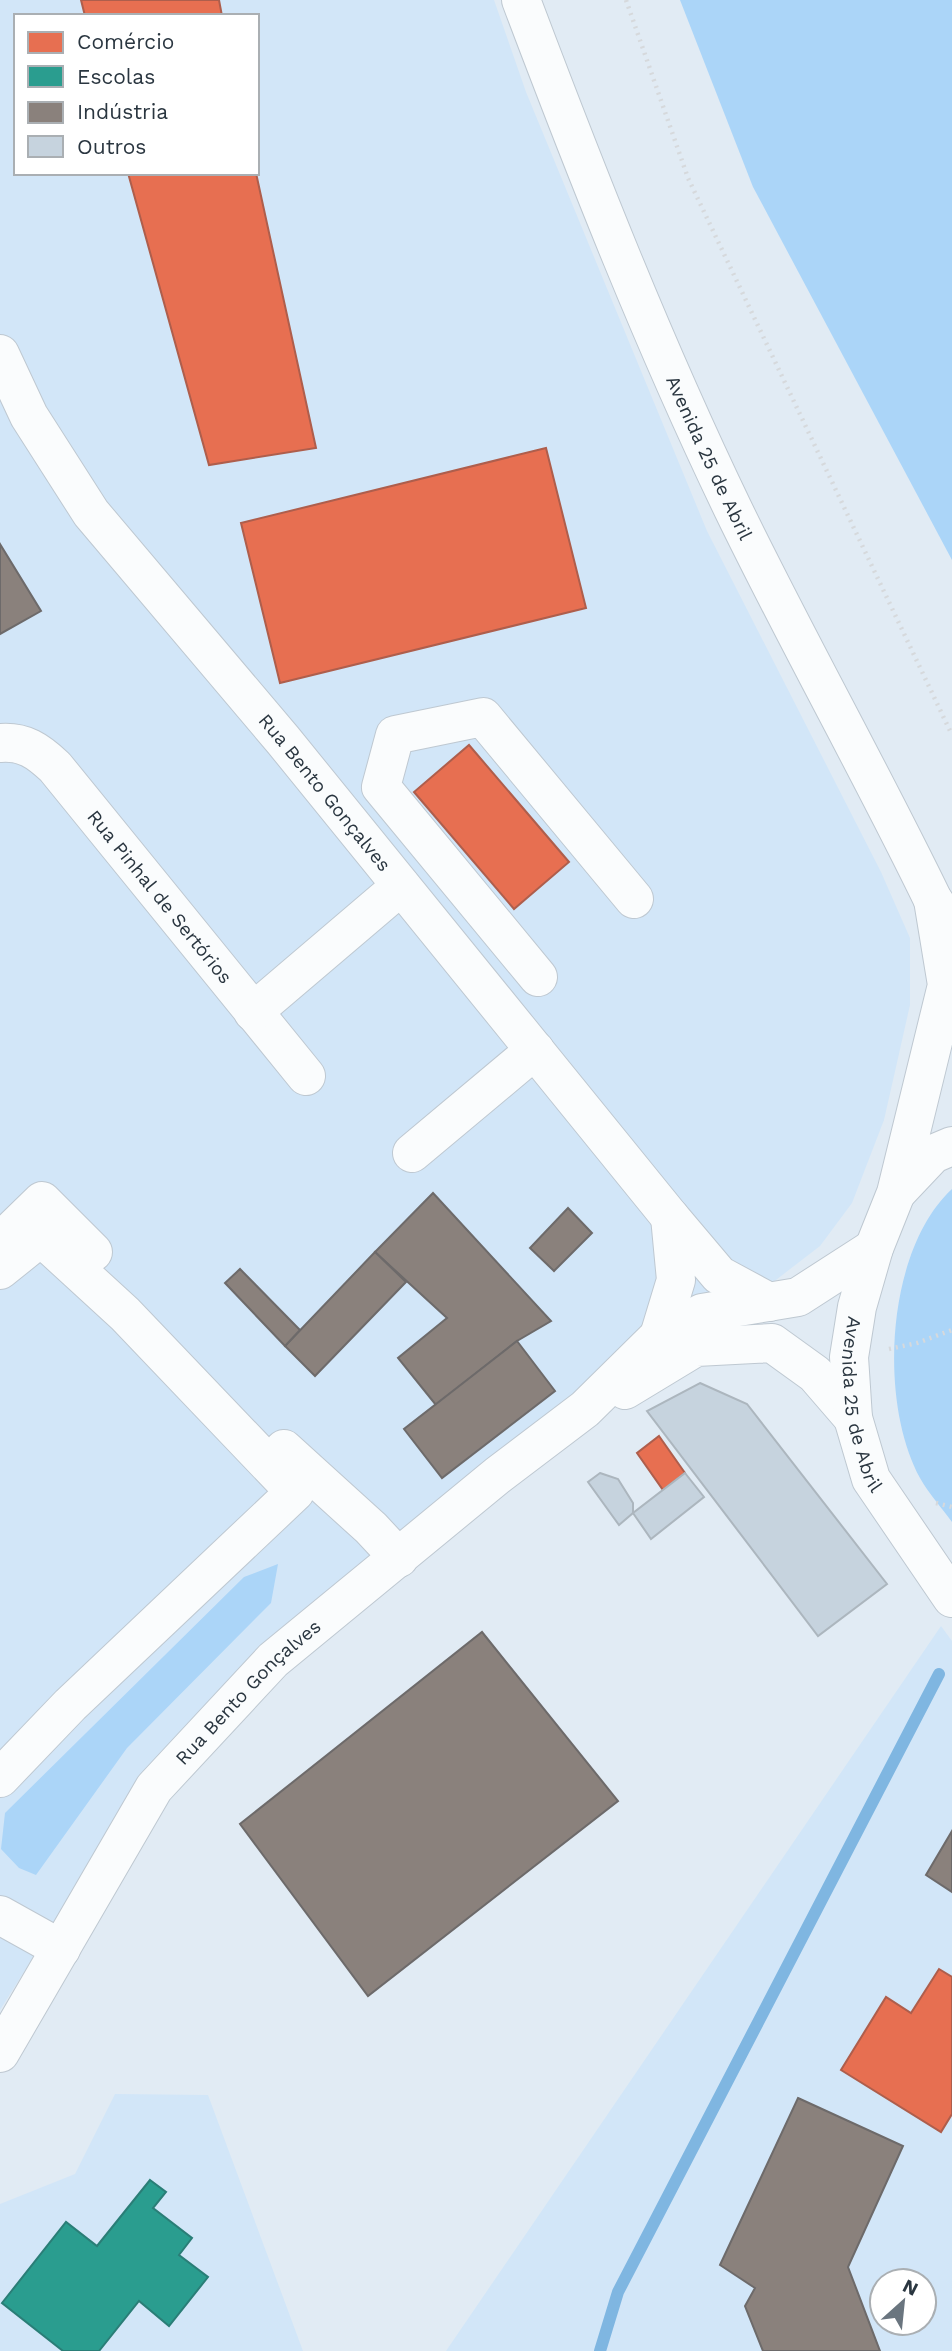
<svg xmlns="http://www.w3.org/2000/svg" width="952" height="2351" viewBox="0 0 952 2351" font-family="'Work Sans',sans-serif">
  <rect width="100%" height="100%" fill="#e1ebf4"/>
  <g fill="#d2e6f8" fill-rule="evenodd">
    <path d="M0,0H494L526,92L707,531L881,872L910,938V1005L884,1120L852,1203L820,1246L185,1735L148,1775L0,2010ZM16,16H257V173H16Z"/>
    <path d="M941,1626L952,1641V2351H446ZM882,2281H924V2323H882Z"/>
    <polygon points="115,2094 208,2095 303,2351 0,2351 0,2204 75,2174"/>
  </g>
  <g fill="#abd5f8">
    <polygon points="680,0 952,0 952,560 753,187"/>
    <path d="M952,1189V1522C942,1508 929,1494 920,1478C878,1401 886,1250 952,1189Z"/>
    <polygon points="278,1564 271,1603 127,1748 36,1875 19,1868 1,1849 5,1813 244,1577"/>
  </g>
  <g fill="#e76f51" stroke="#ae5e4c" stroke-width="2">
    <polygon points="81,0 219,0 222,16 85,16"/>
    <polygon points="128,173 256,173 316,448 209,465"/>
    <polygon points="546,448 586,608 280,683 241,523"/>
    <polygon points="469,745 569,862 514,909 414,792"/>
    <polygon points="659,1436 685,1473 663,1490 637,1453"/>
    <polygon points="939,1969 952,1977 952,2114 941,2132 841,2070 886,1997 911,2013"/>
  </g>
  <polygon fill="#2a9d8f" stroke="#2a7e77" stroke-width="2" points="150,2180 166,2192 153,2208 192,2238 179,2255 208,2277 169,2326 139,2301 99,2351 63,2351 2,2303 66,2222 97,2246"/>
  <g fill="#8a817c" stroke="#6d6a6a" stroke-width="2">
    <polygon points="0,544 41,611 0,634"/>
    <polygon points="433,1193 551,1321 517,1341 436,1405 398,1358 447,1318 375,1252"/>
    <polygon points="568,1208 592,1233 554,1271 530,1248"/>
    <polygon points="375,1252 406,1282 315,1376 285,1346"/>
    <polygon points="240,1269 300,1330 285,1346 225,1283"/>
    <polygon points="517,1341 555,1391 442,1478 404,1429"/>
    <polygon points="482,1632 618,1801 368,1996 240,1824"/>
    <polygon points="952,1831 952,1892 926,1875"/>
    <polygon points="798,2098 903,2146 848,2267 880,2351 763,2351 745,2306 755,2288 720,2265"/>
  </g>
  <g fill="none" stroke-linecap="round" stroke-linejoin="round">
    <polyline stroke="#7fb6e1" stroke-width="12" points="600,2351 618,2292 939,1674"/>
  </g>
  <g fill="#c6d3de" stroke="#acb6be" stroke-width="2">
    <polygon points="700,1383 747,1404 887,1584 818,1636 647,1411"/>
    <polygon points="600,1473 618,1479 633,1503 633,1513 619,1525 588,1482"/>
    <polygon points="685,1473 704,1497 651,1539 633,1513"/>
  </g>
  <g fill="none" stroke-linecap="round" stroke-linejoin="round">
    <defs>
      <g id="minor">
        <path id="s1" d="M0,354L29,416L91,513L283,740L670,1217"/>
        <path id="s2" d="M0,743C24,741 38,751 55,767L306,1076"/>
        <polyline points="538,977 381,787 395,735 483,717 634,899"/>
        <polyline points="253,1012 401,886"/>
        <polyline points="412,1153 535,1050"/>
        <polyline points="0,1242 42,1201 93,1252"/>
        <polyline points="0,1270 41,1237 125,1314 295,1492 70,1705 0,1778"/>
        <polyline points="659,1336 676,1280 670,1217 719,1275 769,1302"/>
        <polyline points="625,1390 696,1347 772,1343 815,1374 853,1418"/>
        <polyline points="284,1449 371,1528 399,1558"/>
        <polyline points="0,1915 61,1949"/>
        <path id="s3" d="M0,2053L154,1788L273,1660L498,1475L585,1409L659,1336L702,1313L798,1297L874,1248"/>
      </g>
      <g id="major">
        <path id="s4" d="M521,0C586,172 653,343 733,509C797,641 869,768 933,900L952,927"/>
        <path id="s5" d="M933,900L947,985L896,1193L874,1248L857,1307L849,1357L853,1418L871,1479L952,1598"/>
        <polyline points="898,1191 933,1154 952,1146"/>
      </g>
    </defs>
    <use href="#minor" stroke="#bec8d1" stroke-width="40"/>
    <use href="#major" stroke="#bec8d1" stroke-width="40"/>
    <g stroke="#d6d9dc" stroke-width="4.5" stroke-dasharray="2 5" stroke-linecap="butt">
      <polyline points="626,0 688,178 952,735"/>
      <polyline points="889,1349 917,1343 952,1330"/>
      <polyline points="936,1503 952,1507"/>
    </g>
    <use href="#minor" stroke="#fafcfd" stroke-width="38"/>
    <use href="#major" stroke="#fafcfd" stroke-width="38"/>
  </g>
  <g text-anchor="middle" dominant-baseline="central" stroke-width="7" stroke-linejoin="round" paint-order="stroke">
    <g font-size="19" fill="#2a3640" stroke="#fff">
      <text stroke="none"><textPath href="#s4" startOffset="495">Avenida 25 de Abril</textPath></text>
      <text stroke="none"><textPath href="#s1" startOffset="548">Rua Bento Gonçalves</textPath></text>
      <text stroke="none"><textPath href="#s2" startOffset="229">Rua Pinhal de Sertórios</textPath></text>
      <text stroke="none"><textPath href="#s5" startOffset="520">Avenida 25 de Abril</textPath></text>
      <text stroke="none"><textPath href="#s3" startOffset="441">Rua Bento Gonçalves</textPath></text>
    </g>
  </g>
  <rect x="14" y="14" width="245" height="161" fill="#ffffff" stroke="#aaafb3" stroke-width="2"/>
  <rect x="28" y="32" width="35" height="21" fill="#e76f51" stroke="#aaafb3" stroke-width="2"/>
  <text x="77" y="49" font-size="21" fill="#2a3640">Comércio</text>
  <rect x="28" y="66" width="35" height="21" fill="#2a9d8f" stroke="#aaafb3" stroke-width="2"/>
  <text x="77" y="84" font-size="21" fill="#2a3640">Escolas</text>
  <rect x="28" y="102" width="35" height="21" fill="#8a817c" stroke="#aaafb3" stroke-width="2"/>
  <text x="77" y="119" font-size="21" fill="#2a3640">Indústria</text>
  <rect x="28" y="136" width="35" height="21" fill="#c6d3de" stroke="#aaafb3" stroke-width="2"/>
  <text x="77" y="154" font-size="21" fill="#2a3640">Outros</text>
  <g transform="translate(903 2302) rotate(27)"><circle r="33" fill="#ffffff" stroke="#aaafb3" stroke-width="2"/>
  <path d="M0-5L12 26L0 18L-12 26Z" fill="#6a757f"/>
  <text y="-10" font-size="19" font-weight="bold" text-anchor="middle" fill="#2a3640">N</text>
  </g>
</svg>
